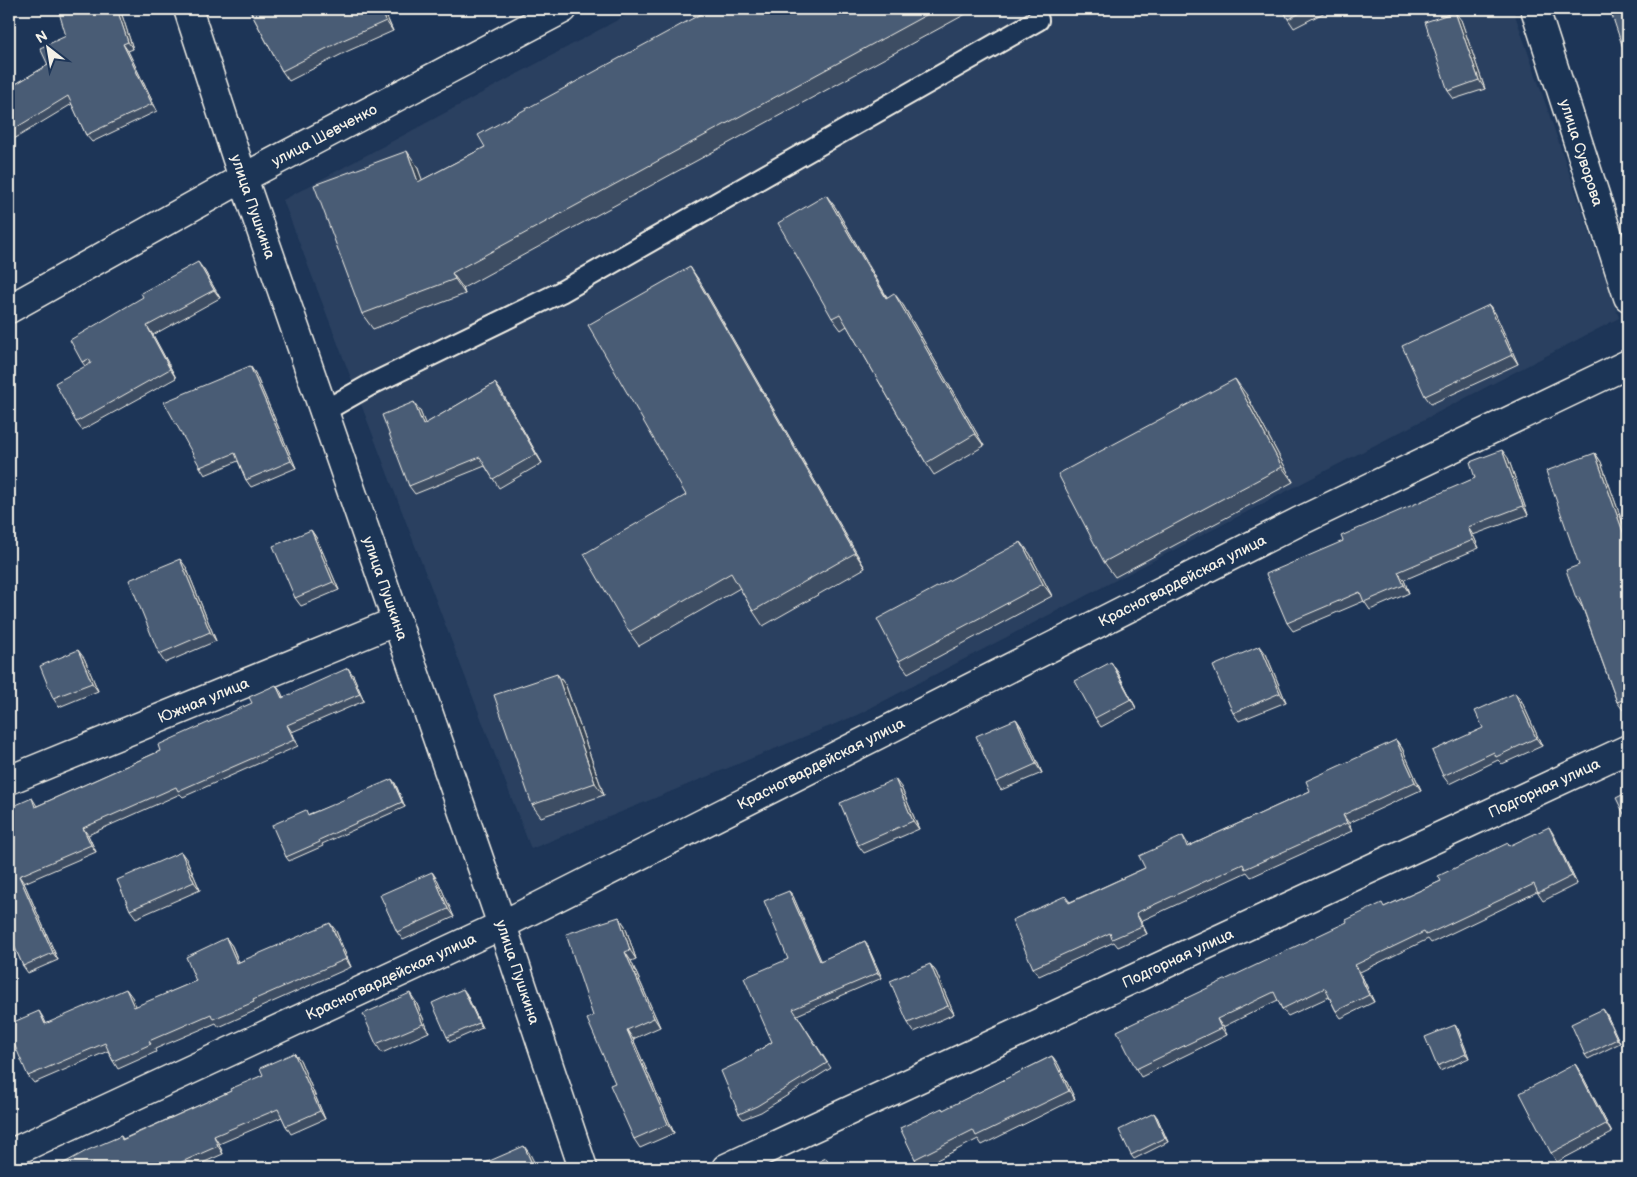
<svg xmlns="http://www.w3.org/2000/svg" width="1637" height="1177" viewBox="0 0 1637 1177" font-family="'Balsamiq Sans',sans-serif">
  <rect width="100%" height="100%" fill="#1d3557"/>
  <filter id="ink" filterUnits="userSpaceOnUse"><feTurbulence type="fractalNoise" baseFrequency=".02" numOctaves="2"/><feDisplacementMap in="SourceGraphic" scale="10" xChannelSelector="R" yChannelSelector="G"/><feConvolveMatrix kernelMatrix="1 2 1 2 8 2 1 2 1" color-interpolation-filters="sRGB"/></filter>
  <g filter="url(#ink)">
    <polygon fill="#2a4060" points="638,9 1513,9 1619,318 857,715 531,849 283,200"/>
    <g fill="none" stroke-linecap="round" stroke-linejoin="round">
      <defs>
        <polyline id="lane" points="324,411 370,385 561,292 1038,20"/>
        <g id="street">
          <path id="s1" d="M1535,9L1628,297"/>
          <path id="s2" d="M9,780L397,621"/>
          <path id="s3" d="M9,1154L502,925L1298,522L1628,364"/>
          <path id="s4" d="M726,1168L1628,749"/>
        </g>
        <g id="secondary">
          <path id="s5" d="M188,9L243,178L502,925L583,1168"/>
          <path id="s6" d="M9,309L243,178L563,9"/>
        </g>
      </defs>
      <use href="#lane" stroke="#f4f1e8" stroke-width="24"/>
      <use href="#street" stroke="#f4f1e8" stroke-width="31"/>
      <use href="#secondary" stroke="#f4f1e8" stroke-width="31"/>
      <use href="#lane" stroke="#1d3557" stroke-width="20"/>
      <use href="#street" stroke="#1d3557" stroke-width="28"/>
      <use href="#secondary" stroke="#1d3557" stroke-width="28"/>
    </g>
    <g fill="#3e4e64" stroke="#f4f1e8">
      <polygon points="120,9 133,49 128,51 157,111 92,142 86,135 72,104 9,142 9,88 48,65 66,36"/>
      <polygon points="249,9 386,9 384,10 393,31 348,51 289,81 282,71"/>
      <polygon points="710,9 975,9 463,288 465,294 373,329 362,314 417,166 422,180 485,147"/>
      <polygon points="1283,9 1331,9 1294,28 1288,19"/>
      <polygon points="1461,20 1485,89 1454,99 1448,91"/>
      <polygon points="826,195 835,207 887,297 903,305 984,446 934,475 926,463 847,326 841,330 832,318"/>
      <polygon points="690,267 700,282 865,568 763,626 753,611 740,588 639,646 629,632 686,495"/>
      <polygon points="204,270 220,298 153,335 176,378 82,430 76,422 85,366 82,362"/>
      <polygon points="1489,305 1495,313 1518,364 1431,404 1425,396"/>
      <polygon points="250,366 255,373 296,468 251,487 246,480 238,461 205,475 200,467"/>
      <polygon points="495,383 501,391 542,463 499,488 485,466 415,494 409,486 420,411 425,424"/>
      <polygon points="1246,394 1293,482 1115,577 1104,562"/>
      <polygon points="1595,453 1601,462 1628,538 1628,708 1623,710 1617,702 1582,606 1582,607 1576,598 1579,565"/>
      <polygon points="1508,458 1528,515 1473,535 1479,548 1404,580 1409,593 1370,610 1364,601 1293,631 1287,623 1343,541 1475,478"/>
      <polygon points="311,530 317,539 339,590 301,606 295,598"/>
      <polygon points="1021,542 1030,554 1052,596 908,673 899,661"/>
      <polygon points="186,567 216,641 165,663 159,654"/>
      <polygon points="1266,654 1286,702 1239,721 1233,713"/>
      <polygon points="84,658 98,691 59,707 53,698"/>
      <polygon points="1117,671 1136,708 1101,727 1095,718"/>
      <polygon points="557,674 566,686 604,795 541,817 532,805"/>
      <polygon points="353,675 364,701 292,732 298,746 183,797 180,794 88,835 96,852 24,883 58,960 28,973 23,966 9,933 32,798 37,806 160,751 281,692 283,697"/>
      <polygon points="1515,693 1521,700 1542,746 1502,764 1498,760 1449,784 1443,776"/>
      <polygon points="1016,719 1022,728 1042,773 1001,790 996,782"/>
      <polygon points="1396,740 1402,748 1421,790 1349,823 1352,831 1251,877 1247,872 1141,921 1147,934 1118,947 1114,942 1039,976 1033,968 1065,896 1070,902 1145,868 1183,836 1189,846 1310,791"/>
      <polygon points="395,783 405,807 322,844 323,846 289,861 286,857 309,814"/>
      <polygon points="901,787 919,829 864,853 858,845"/>
      <polygon points="1554,835 1577,884 1543,901 1537,892 1431,943 1428,939 1360,972 1374,1002 1341,1018 1336,1011 1329,997 1288,1016 1282,1009 1278,1000 1223,1027 1227,1035 1141,1077 1136,1069 1384,907 1441,881 1510,846"/>
      <polygon points="187,860 200,890 136,918 130,910"/>
      <polygon points="432,872 438,881 454,917 403,940 397,932"/>
      <polygon points="789,891 793,896 821,961 865,941 868,947 882,978 797,1015 831,1068 761,1112 743,1119 739,1114 742,1061 772,1042 788,959"/>
      <polygon points="619,917 625,926 636,959 631,961 660,1027 633,1039 674,1133 640,1148 634,1139 593,1016"/>
      <polygon points="336,931 351,967 259,1008 259,1009 219,1027 216,1023 155,1049 156,1052 118,1069 113,1061 108,1051 34,1083 28,1076 44,1019 46,1024 132,997 136,1007 196,981 226,938 232,946 239,962"/>
      <polygon points="930,964 936,972 954,1014 914,1032 908,1023"/>
      <polygon points="466,993 482,1028 450,1042 447,1037"/>
      <polygon points="416,1002 429,1032 382,1053 376,1044"/>
      <polygon points="1606,1013 1620,1043 1588,1059 1585,1055"/>
      <polygon points="1458,1029 1469,1058 1440,1071 1437,1066"/>
      <polygon points="294,1053 300,1060 325,1119 291,1134 286,1126 282,1117 219,1144 223,1154 191,1168 55,1168 121,1136 123,1139 231,1091 263,1075"/>
      <polygon points="1052,1056 1058,1064 1075,1099 982,1145 978,1139 921,1168 915,1159 942,1108 944,1110"/>
      <polygon points="1575,1064 1581,1073 1612,1133 1557,1162 1551,1153"/>
      <polygon points="1157,1117 1168,1142 1134,1159 1131,1155"/>
    </g>
    <g fill="#324051" stroke="#f4f1e8">
      <polygon points="117,9 120,9 133,49 128,42"/>
      <polygon points="381,9 383,9 393,31 386,21"/>
      <polygon points="1455,12 1461,20 1485,89 1479,80"/>
      <polygon points="123,44 128,51 157,111 152,104"/>
      <polygon points="407,151 417,166 429,198 418,182"/>
      <polygon points="826,195 835,207 894,310 886,298"/>
      <polygon points="198,262 204,270 220,298 214,290"/>
      <polygon points="690,267 700,282 865,568 855,553"/>
      <polygon points="452,273 463,288 465,294 455,279"/>
      <polygon points="894,293 903,305 984,446 975,434"/>
      <polygon points="1489,305 1495,313 1518,364 1512,355"/>
      <polygon points="147,326 153,335 176,378 170,369"/>
      <polygon points="250,366 255,373 296,468 291,461"/>
      <polygon points="1235,379 1246,394 1293,482 1282,467"/>
      <polygon points="495,383 501,391 542,463 536,454"/>
      <polygon points="414,402 420,411 429,433 423,425"/>
      <polygon points="1502,450 1508,458 1528,515 1523,506"/>
      <polygon points="1595,453 1601,462 1628,538 1628,546"/>
      <polygon points="1468,527 1473,535 1479,548 1473,540"/>
      <polygon points="311,530 317,539 339,590 333,582"/>
      <polygon points="1021,542 1030,554 1052,596 1043,584"/>
      <polygon points="180,559 186,567 216,641 210,632"/>
      <polygon points="1398,572 1404,580 1409,593 1404,585"/>
      <polygon points="1260,646 1266,654 1286,702 1280,693"/>
      <polygon points="78,650 84,658 98,691 92,683"/>
      <polygon points="1111,662 1117,671 1136,708 1131,699"/>
      <polygon points="348,668 353,675 364,701 360,694"/>
      <polygon points="557,674 566,686 604,795 595,783"/>
      <polygon points="276,685 281,692 286,705 282,698"/>
      <polygon points="1515,693 1521,700 1542,746 1536,738"/>
      <polygon points="1016,719 1022,728 1042,773 1036,764"/>
      <polygon points="287,725 292,732 298,746 294,740"/>
      <polygon points="1396,740 1402,748 1421,790 1415,782"/>
      <polygon points="392,779 395,783 405,807 402,802"/>
      <polygon points="895,779 901,787 919,829 913,821"/>
      <polygon points="1343,815 1349,823 1352,831 1347,823"/>
      <polygon points="1549,827 1554,835 1577,884 1572,876"/>
      <polygon points="83,828 88,835 96,852 91,845"/>
      <polygon points="181,852 187,860 200,890 194,882"/>
      <polygon points="432,872 438,881 454,917 448,909"/>
      <polygon points="19,876 24,883 58,960 53,953"/>
      <polygon points="789,891 793,896 824,967 820,961"/>
      <polygon points="1136,913 1141,921 1147,934 1142,926"/>
      <polygon points="619,917 625,926 636,959 630,950"/>
      <polygon points="330,923 336,931 351,967 346,959"/>
      <polygon points="226,938 232,946 242,971 237,963"/>
      <polygon points="865,941 868,947 882,978 878,973"/>
      <polygon points="625,952 631,961 660,1027 654,1018"/>
      <polygon points="930,964 936,972 954,1014 948,1006"/>
      <polygon points="1355,965 1360,972 1374,1002 1369,995"/>
      <polygon points="126,989 132,997 140,1015 134,1007"/>
      <polygon points="463,989 466,993 482,1028 479,1023"/>
      <polygon points="410,993 416,1002 429,1032 423,1024"/>
      <polygon points="1603,1009 1606,1013 1620,1043 1617,1039"/>
      <polygon points="39,1011 44,1019 50,1032 45,1024"/>
      <polygon points="1217,1019 1223,1027 1227,1035 1221,1028"/>
      <polygon points="1455,1025 1458,1029 1469,1058 1466,1054"/>
      <polygon points="627,1030 633,1039 674,1133 668,1124"/>
      <polygon points="294,1053 300,1060 325,1119 320,1111"/>
      <polygon points="1052,1056 1058,1064 1075,1099 1069,1091"/>
      <polygon points="1575,1064 1581,1073 1612,1133 1606,1124"/>
      <polygon points="1154,1113 1157,1117 1168,1142 1165,1138"/>
      <polygon points="214,1136 219,1144 223,1154 218,1146"/>
      <polygon points="524,1146 530,1154 537,1168 534,1168"/>
    </g>
    <g fill="#485b74" stroke="#f4f1e8">
      <polygon points="58,9 117,9 128,42 123,44 152,104 86,135 68,96 9,132 9,88 48,65 40,48 66,36"/>
      <polygon points="249,9 381,9 386,21 341,41 282,71"/>
      <polygon points="710,9 937,9 452,273 455,279 362,314 314,185 407,151 418,182 485,147 478,135"/>
      <polygon points="1283,9 1309,9 1288,19"/>
      <polygon points="1610,9 1628,9 1628,63"/>
      <polygon points="1455,12 1479,80 1448,91 1425,22"/>
      <polygon points="826,195 886,298 894,293 975,434 926,463 840,314 832,318 778,223"/>
      <polygon points="198,262 214,290 147,326 170,369 76,422 55,383 91,363 89,359 82,362 70,340 143,297 141,293"/>
      <polygon points="690,267 855,553 753,611 731,573 629,632 584,554 686,495 588,325"/>
      <polygon points="1489,305 1512,355 1425,396 1402,346"/>
      <polygon points="250,366 291,461 246,480 235,453 200,467 164,402"/>
      <polygon points="1235,379 1282,467 1104,562 1058,474"/>
      <polygon points="495,383 536,454 493,479 480,457 409,486 382,415 414,402 423,425"/>
      <polygon points="1502,450 1523,506 1468,527 1473,540 1398,572 1404,585 1364,602 1360,592 1287,623 1266,574 1343,541 1341,536 1475,478 1470,462"/>
      <polygon points="1595,453 1628,546 1628,698 1617,702 1579,597 1576,598 1566,570 1579,565 1546,471"/>
      <polygon points="311,530 333,582 295,598 273,546"/>
      <polygon points="1021,542 1043,584 899,661 877,619"/>
      <polygon points="180,559 210,632 159,654 129,580"/>
      <polygon points="1260,646 1280,693 1233,713 1213,666"/>
      <polygon points="78,650 92,683 53,698 40,666"/>
      <polygon points="1111,662 1131,699 1095,718 1075,681"/>
      <polygon points="348,668 360,694 287,725 294,740 178,791 176,787 83,828 91,845 19,876 53,953 23,966 9,934 9,808 32,798 35,807 160,751 158,745 252,703 249,697 276,685 282,698"/>
      <polygon points="557,674 595,783 532,805 494,695"/>
      <polygon points="1515,693 1536,738 1496,757 1494,752 1443,776 1432,751 1483,728 1475,711"/>
      <polygon points="1016,719 1036,764 996,782 976,736"/>
      <polygon points="1396,740 1415,782 1343,815 1347,823 1245,869 1243,864 1136,913 1142,926 1112,939 1110,933 1033,968 1012,920 1065,896 1069,903 1145,868 1139,856 1183,836 1187,847 1310,791 1306,781"/>
      <polygon points="392,779 402,802 319,840 320,842 286,857 272,825 306,810 308,815"/>
      <polygon points="895,779 913,821 858,845 840,803"/>
      <polygon points="1628,792 1628,822 1616,798"/>
      <polygon points="1549,827 1572,876 1538,893 1534,884 1426,935 1424,932 1355,965 1369,995 1336,1011 1325,988 1282,1009 1274,992 1217,1019 1221,1028 1136,1069 1117,1031 1347,922 1346,920 1382,903 1384,907 1441,881 1438,876 1508,843 1509,846"/>
      <polygon points="181,852 194,882 130,910 117,880"/>
      <polygon points="432,872 448,909 397,932 380,895"/>
      <polygon points="789,891 820,961 865,941 878,973 793,1009 827,1063 757,1106 739,1114 721,1071 742,1061 772,1042 744,978 788,959 764,901"/>
      <polygon points="619,917 630,950 625,952 654,1018 627,1030 668,1124 634,1139 610,1085 615,1083 587,1019 593,1016 566,934"/>
      <polygon points="330,923 346,959 253,1000 254,1002 213,1019 211,1014 149,1041 151,1044 113,1061 105,1043 28,1076 9,1032 9,1024 39,1011 45,1024 126,989 134,1007 196,981 186,957 226,938 237,963"/>
      <polygon points="930,964 948,1006 908,1023 890,981"/>
      <polygon points="463,989 479,1023 447,1037 432,1003"/>
      <polygon points="410,993 423,1024 376,1044 363,1014"/>
      <polygon points="1603,1009 1617,1039 1585,1055 1571,1024"/>
      <polygon points="1455,1025 1466,1054 1437,1066 1425,1037"/>
      <polygon points="294,1053 320,1111 286,1126 278,1109 214,1136 218,1146 168,1168 55,1168 88,1150 121,1136 122,1140 231,1091 230,1089 263,1075 260,1068"/>
      <polygon points="1052,1056 1069,1091 976,1136 973,1130 915,1159 900,1128 942,1108 943,1110"/>
      <polygon points="1575,1064 1606,1124 1551,1153 1520,1093"/>
      <polygon points="1154,1113 1165,1138 1131,1155 1119,1130"/>
      <polygon points="524,1146 534,1168 488,1168 485,1163"/>
      <polygon points="826,1158 831,1168 805,1168"/>
    </g>
  </g>
  <g text-anchor="middle" dominant-baseline="central" stroke-width="4.5" stroke-linejoin="round" paint-order="stroke">
    <g font-size="15" fill="#f4f1e8" stroke="#1d3557">
      <text stroke="none"><textPath href="#s6" startOffset="360">улица Шевченко</textPath></text>
      <text stroke="none"><textPath href="#s1" startOffset="151">улица Суворова</textPath></text>
      <text stroke="none"><textPath href="#s5" startOffset="208">улица Пушкина</textPath></text>
      <text stroke="none"><textPath href="#s3" startOffset="1306">Красногвардейская улица</textPath></text>
      <text stroke="none"><textPath href="#s5" startOffset="612">улица Пушкина</textPath></text>
      <text stroke="none"><textPath href="#s2" startOffset="210">Южная улица</textPath></text>
      <text stroke="none"><textPath href="#s3" startOffset="901">Красногвардейская улица</textPath></text>
      <text stroke="none"><textPath href="#s4" startOffset="902">Подгорная улица</textPath></text>
      <text stroke="none"><textPath href="#s4" startOffset="498">Подгорная улица</textPath></text>
      <text stroke="none"><textPath href="#s5" startOffset="1018">улица Пушкина</textPath></text>
      <text stroke="none"><textPath href="#s3" startOffset="421">Красногвардейская улица</textPath></text>
    </g>
  </g>
  <rect width="1637" height="1177" fill="none" stroke="#1d3557" stroke-width="30"/>
  <rect x="15" y="15" width="1607" height="1147" fill="none" stroke="#f4f1e8" stroke-width="2" filter="url(#ink)"/>
  <g transform="translate(48 48) rotate(329)" stroke="#1d3557" stroke-width="4" paint-order="stroke">
  <path d="M0-4L9 19L0 12L-9 19Z" fill="#f4f1e8"/>
  <text y="-8" font-size="14" font-weight="bold" text-anchor="middle" fill="#f4f1e8">N</text>
  </g>
</svg>
